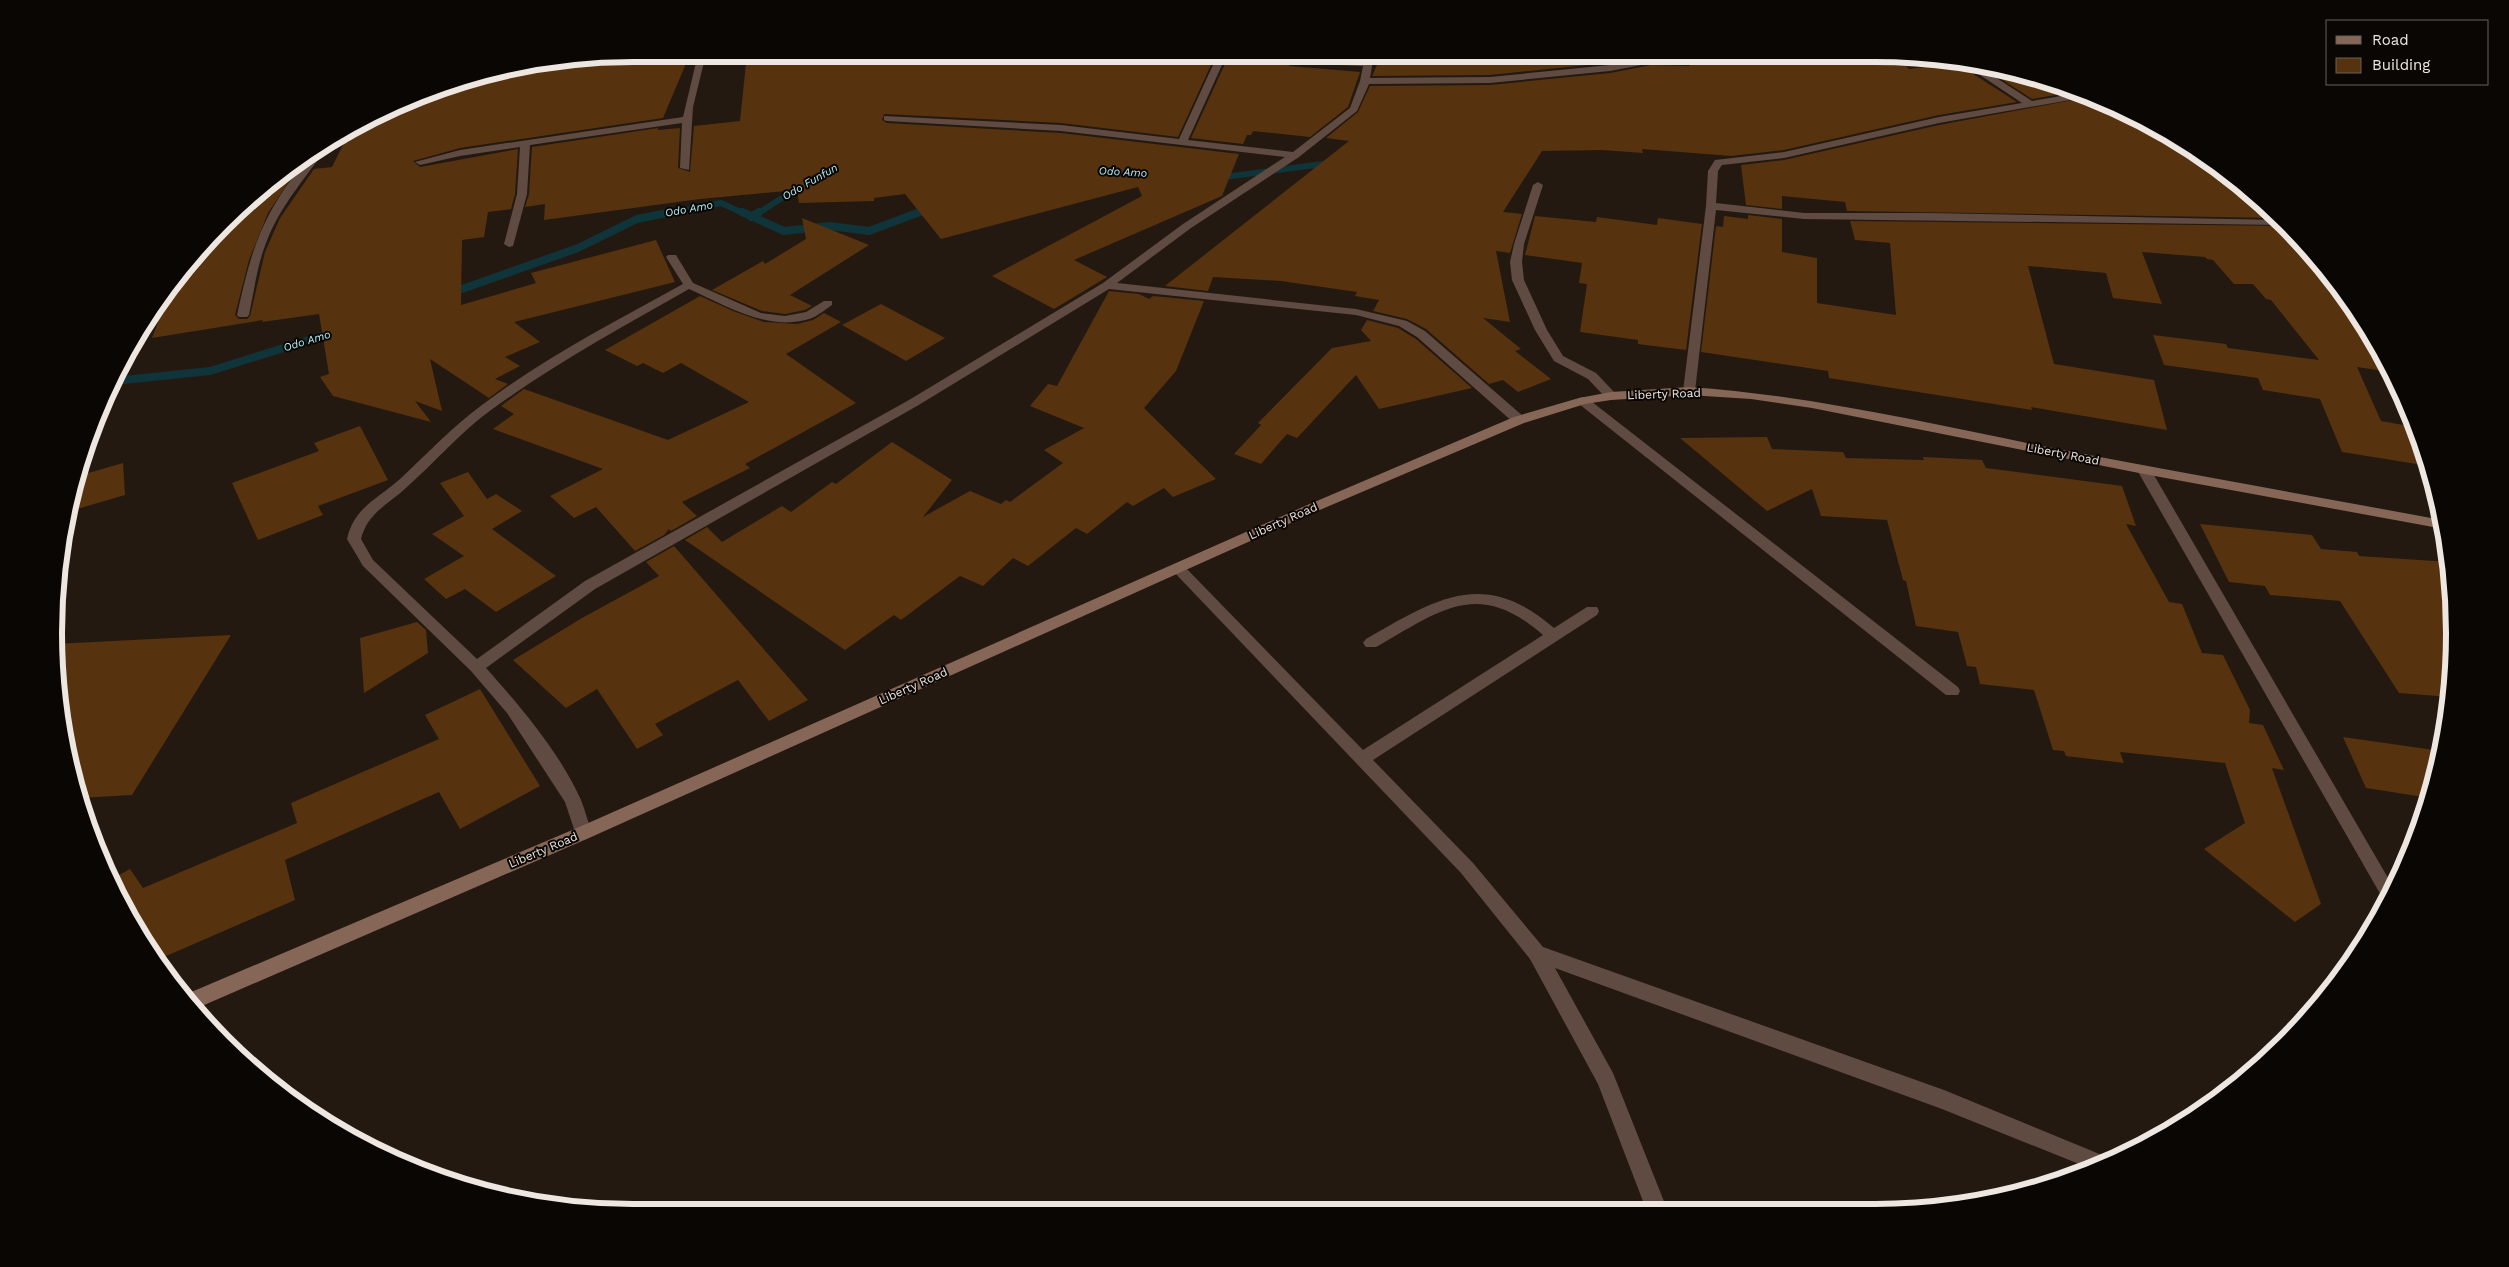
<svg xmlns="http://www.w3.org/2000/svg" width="2509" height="1267" viewBox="0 0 2509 1267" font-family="'Work Sans',sans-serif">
  <rect width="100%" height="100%" fill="#241910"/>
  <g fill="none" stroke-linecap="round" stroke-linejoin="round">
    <g stroke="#0f343a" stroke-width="6">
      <polyline points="1217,178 1331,163"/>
      <polyline points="666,214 721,203 745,214"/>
      <polyline points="757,214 804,184"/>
      <polyline points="917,214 932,208"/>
    </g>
    <g stroke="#0f343a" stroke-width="8">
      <polyline points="742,212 784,231 830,226 869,231 920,212"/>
      <polyline points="751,217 759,212"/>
      <polyline points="448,294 578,248 637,219 672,212"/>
      <polyline points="114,381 210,371 335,332"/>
    </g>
  </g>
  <g fill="#56320f">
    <polygon points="634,54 690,54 663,118 460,148 413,161 420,167 518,149 515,194 511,209 488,212 484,237 462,240 461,305 536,283 531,273 656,240 675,282 514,322 540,342 505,357 520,366 495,379 508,384 489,398 430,359 442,411 415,401 431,422 333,396 320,377 329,374 319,314 262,322 263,320 152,338 173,283 198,251 280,174 296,171 268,213 249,260 235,315 239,319 247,319 250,316 265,252 280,218 314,169 332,167 344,143 349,142 360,124 447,85 521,65"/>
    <polygon points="747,54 797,54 794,63 831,60 831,63 915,54 1216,54 1178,137 1061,123 884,114 882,120 887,123 1061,133 1239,154 1222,196 1074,260 1107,277 1054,309 992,276 1142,196 1138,187 941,239 905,194 874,198 874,201 799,203 797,190 700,199 544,220 545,204 525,207 529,194 532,147 658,128 658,130 680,128 678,168 690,172 694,126 740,121"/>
    <polygon points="1382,54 1602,55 1607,63 1490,75 1372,76"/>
    <polygon points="1229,55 1290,64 1289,66 1360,72 1348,107 1310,137 1253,131 1251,135 1247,135 1243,144 1191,138"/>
    <polygon points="1732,55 1896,55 1909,69 1956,63 2017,102 1939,115 1784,150 1731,156 1642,149 1643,153 1602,150 1542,151 1503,212 1522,214 1510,253 1496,251 1510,322 1483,318 1521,349 1515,351 1551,379 1518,392 1503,380 1489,384 1426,329 1407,319 1373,311 1379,300 1355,296 1357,292 1281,281 1213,277 1208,291 1165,286 1349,141 1326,138 1358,112 1370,86 1490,85 1610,73 1651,65 1690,66 1688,63 1735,61"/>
    <polygon points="2022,73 2025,73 2074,92 2032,99 1998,77"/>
    <polygon points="2089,97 2132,113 2228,173 2276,218 1847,211 1845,202 1782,196 1782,209 1746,205 1741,165 1784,160 1939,125"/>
    <polygon points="1748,215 1782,219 1782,252 1817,258 1817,303 1896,315 1890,243 1855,240 1850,221 2285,226 2311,251 2377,343 2390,372 2357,367 2381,421 2415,427 2424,447 2429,466 2342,452 2320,399 2263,390 2258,378 2164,365 2153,335 2226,344 2228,348 2319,360 2271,300 2266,299 2253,284 2234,284 2213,260 2207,259 2205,257 2142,252 2162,304 2113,298 2106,273 2028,266 2054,364 2154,380 2167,430 2031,407 2032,410 1829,378 1828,371 1701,352 1716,226 1723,227 1724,216 1748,219"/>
    <polygon points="1535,216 1596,222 1597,217 1657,225 1658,218 1702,224 1686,350 1638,344 1638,340 1580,332 1587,284 1579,283 1582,263 1525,255"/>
    <polygon points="802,218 869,245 790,295 812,306 805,310 785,314 762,311 712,290 763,261 765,264 806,239"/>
    <polygon points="1109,291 1139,294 1149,299 1153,296 1204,301 1176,371 1144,408 1216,479 1173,497 1164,488 1133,506 1127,502 1087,534 1076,528 1028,566 1013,558 983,586 960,576 901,620 894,615 845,650 685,540 707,527 722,542 782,506 791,512 832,482 836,484 892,442 952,480 923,517 970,491 1001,504 1006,500 1010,502 1063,463 1044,450 1084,428 1030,406 1048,384 1057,386"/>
    <polygon points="700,296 733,311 764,322 797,324 813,320 824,313 841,322 786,354 856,403 745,464 750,468 682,502 697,516 671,531 669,529 664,535 635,551 596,507 574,518 550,496 603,469 493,429 514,414 501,406 524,389 668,440 749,402 681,363 663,373 643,363 637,366 605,350"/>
    <polygon points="881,304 945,338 906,361 842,325"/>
    <polygon points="1367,320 1398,328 1416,339 1472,388 1379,409 1356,375 1297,438 1287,434 1261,464 1234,454 1261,425 1258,423 1332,348 1371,341 1361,330"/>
    <polygon points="360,426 388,480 318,506 323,515 258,540 232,483 319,451 314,443"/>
    <polygon points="1767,437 1772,449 1843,452 1846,458 1924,460 1923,457 1982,460 1986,468 2122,486 2136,526 2126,524 2169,602 2182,604 2202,653 2223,655 2250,710 2249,723 2263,725 2284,770 2272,768 2321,904 2295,922 2204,849 2245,823 2225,763 2120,752 2124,763 2066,756 2064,751 2053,750 2034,690 1980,684 1976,667 1967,666 1958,632 1916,626 1906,581 1903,580 1887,520 1821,516 1812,489 1767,511 1680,438"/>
    <polygon points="123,463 125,495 67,512 78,476"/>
    <polygon points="468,472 487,499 496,494 522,511 492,529 556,576 496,612 465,589 446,599 424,579 464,556 432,534 464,516 440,483"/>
    <polygon points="2200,524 2312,535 2321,549 2357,552 2359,556 2450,562 2454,671 2450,697 2399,693 2340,601 2270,595 2265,586 2229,582"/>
    <polygon points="674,546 808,700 769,721 738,680 655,724 663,735 637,749 597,689 566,708 513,660 582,618 659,576 646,562"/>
    <polygon points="417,622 426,630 428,653 364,693 360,638"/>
    <polygon points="231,635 132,795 79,798 59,709 54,644"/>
    <polygon points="480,689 540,786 460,829 439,792 285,860 295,900 157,960 110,880 130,869 143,888 297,823 291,803 439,739 425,715"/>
    <polygon points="2343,737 2441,751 2436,783 2430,798 2366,788"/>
  </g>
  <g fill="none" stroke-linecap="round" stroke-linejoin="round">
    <g fill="#604b42" fill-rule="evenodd">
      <polygon points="1538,182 1543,185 1524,244 1522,262 1524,280 1547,330 1563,356 1596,373 1615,393 1617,396 1615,399 1607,399 1588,379 1554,361 1535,330 1512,280 1510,262 1514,244 1533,185"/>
      <path d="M1178,563L1183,565L1363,750L1543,635C1478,578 1441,610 1376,647H1366L1363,643L1366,639C1436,599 1484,567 1554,628L1587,607H1597L1599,611L1597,615L1373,760L1473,863L1543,947L1944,1090L2114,1160L2094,1170L1942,1109L1555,968L1613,1073L1667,1209H1646L1598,1084L1530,959L1461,873L1173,571L1171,568Z"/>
    </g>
    <g fill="#604b42" fill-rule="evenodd">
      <polygon points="698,54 706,54 693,107 689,170 680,168 682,123 530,145 527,194 513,246 509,247 504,244 517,194 520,147 460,156 420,165 415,162 460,150 683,117"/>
      <path d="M1218,54H1227L1188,140L1293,152L1350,108L1360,81L1363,66L1293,63L1232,54L1364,60L1365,54H1374L1370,78L1490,77L1610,65L1665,55H1682L1678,58L1610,71L1490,83L1369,84L1357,111L1299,157L1191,228L1117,283L1356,309L1407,321L1425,331L1524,417L1525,420L1524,423H1514L1417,337L1399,326L1356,315L1109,289L917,406L595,589L486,668C520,706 560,753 581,800C585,810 588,822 592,833L589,838L583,840L577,838L565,802L507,713L471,671L363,566L347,539C354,507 378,499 400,479C427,454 453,426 482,405C544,358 614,322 683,284L666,257L668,255H676L693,283L761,313L785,316L806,312L824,301H832V305C826,309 819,315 812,318C770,333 727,306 689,289C622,327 554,364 491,410C463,430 434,463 407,487C389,504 367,513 361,539L373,560L477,659L585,581L909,400L1103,283L1183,224L1285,157L1061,131L887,121L884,120V116L1061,125L1179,139Z"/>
      <polygon points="1967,64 1978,66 2032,101 2078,93 2087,97 1939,123 1784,158 1722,165 1718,171 1716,203 1804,213 1929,213 2278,220 2284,225 1804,219 1716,210 1695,391 1693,394 1685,394 1683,391 1706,206 1708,171 1715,160 1784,152 1939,117 2022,103 1968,67"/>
      <path d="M327,143L329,145C306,177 280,206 266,243C257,266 254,291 249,315L247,317H239L237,315C249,261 257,227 290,181C301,166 311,153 327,143Z"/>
      <polygon points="1583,397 1587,398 1958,687 1960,691 1958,695 1946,695 1579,404 1577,401 1579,398"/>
      <polygon points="2144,466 2151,470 2395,890 2386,904 2137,470"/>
    </g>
    <path fill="#866657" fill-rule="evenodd" d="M1689,387C1807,395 1922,422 2037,445C2172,471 2307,495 2442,520L2444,529L2144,474L1812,408L1751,399L1689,395L1611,400L1585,404L1524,423L1315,512L589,838L195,1009L182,996L577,828L1305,506L1514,417L1579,398L1611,392Z"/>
  </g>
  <g text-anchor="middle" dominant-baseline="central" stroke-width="4" stroke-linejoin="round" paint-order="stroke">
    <g font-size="11" font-style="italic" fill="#b4eefa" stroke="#0a0603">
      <text transform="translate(1123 172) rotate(3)">Odo Amo</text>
      <text transform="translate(810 182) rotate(-30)">Odo Funfun</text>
      <text transform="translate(689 209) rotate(-10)">Odo Amo</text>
      <text transform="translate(307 341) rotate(-17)">Odo Amo</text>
    </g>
    <g font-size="12" fill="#eee6e0" stroke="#0a0603">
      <text transform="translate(1664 394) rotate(-2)">Liberty Road</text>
      <text transform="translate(2063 454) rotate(11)">Liberty Road</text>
      <text transform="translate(1283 521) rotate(-24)">Liberty Road</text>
      <text transform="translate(913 686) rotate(-24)">Liberty Road</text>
      <text transform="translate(543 850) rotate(-23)">Liberty Road</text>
    </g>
  </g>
  <path d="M0 0H2509V1267H0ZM633 62H1875A571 571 0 0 1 2446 633V633A571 571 0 0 1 1875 1204H633A571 571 0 0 1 62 633V633A571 571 0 0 1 633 62Z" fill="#0a0603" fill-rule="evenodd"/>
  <path fill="none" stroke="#eee6e0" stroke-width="6" d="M633 62H1875A571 571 0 0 1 2446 633V633A571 571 0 0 1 1875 1204H633A571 571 0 0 1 62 633V633A571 571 0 0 1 633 62Z"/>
  <rect x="2326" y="20" width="162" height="65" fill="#0a0603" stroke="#65605b"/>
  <rect x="2336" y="36" width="25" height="8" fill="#866657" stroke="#65605b"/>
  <text x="2372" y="45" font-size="15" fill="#eee6e0">Road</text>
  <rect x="2336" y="58" width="25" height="15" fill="#56320f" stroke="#65605b"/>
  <text x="2372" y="70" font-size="15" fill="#eee6e0">Building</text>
</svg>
